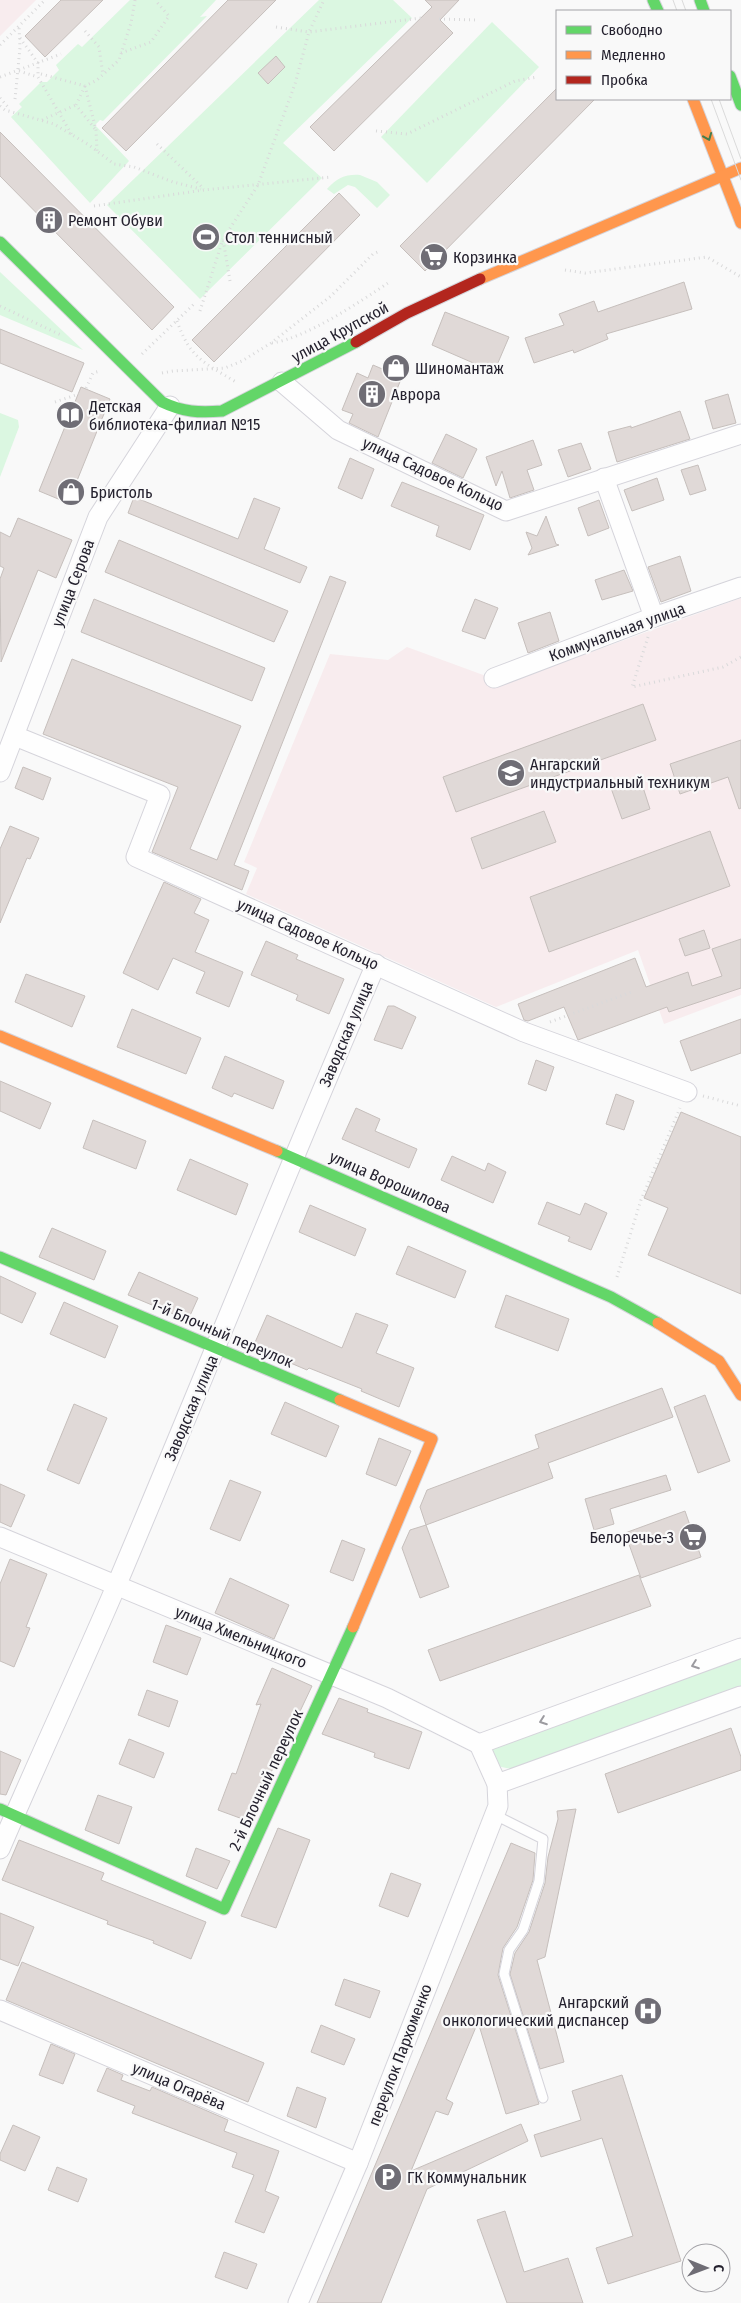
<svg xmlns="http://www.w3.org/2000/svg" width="741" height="2303" viewBox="0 0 741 2303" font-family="'Fira Sans Condensed',sans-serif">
  <rect width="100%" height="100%" fill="#f9f9f9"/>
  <g fill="#f8ecee">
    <polygon points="0,0 36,0 0,36"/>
    <polygon points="741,598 741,995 664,1024 638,950 496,1007 246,894 257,868 244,862 330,654 388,660 407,647 505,683"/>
  </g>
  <g fill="#dbf7e1">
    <polygon points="130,0 216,0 200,17 207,16 103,121 100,120 95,125 129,161 90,203 11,117 22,107 19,104 41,82 47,82 59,70 56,65 78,44 82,47"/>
    <polygon points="319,0 393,0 412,18 283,143 322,178 200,299 107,205"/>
    <polygon points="492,22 539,67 427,183 381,137"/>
    <path d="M360,175L377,182L390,195L377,208L355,187L348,185L334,194L327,189C337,178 346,174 360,175Z"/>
    <polygon points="0,272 83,350 0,315"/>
    <polygon points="0,413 18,420 19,427 0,477"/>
    <polygon points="741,1657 741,1688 516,1770 492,1765 493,1747"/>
  </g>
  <g fill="#e0d9d7" stroke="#c6bfbc">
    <polygon points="61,0 103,0 45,57 25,36"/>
    <polygon points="228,0 276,0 126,151 102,128"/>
    <polygon points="425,0 459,0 440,20 453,33 334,151 310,127 432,7"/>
    <polygon points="276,56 285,67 268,84 258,73"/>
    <polygon points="557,88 557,99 595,99 425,271 400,246"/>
    <polygon points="0,132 174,307 152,330 0,176"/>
    <polygon points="339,193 360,215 214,362 192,340"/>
    <polygon points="684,282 692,309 606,334 608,339 574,353 573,350 534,363 525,338 564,325 559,314 594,301 598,312"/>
    <polygon points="445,312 509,337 494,372 432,345"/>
    <polygon points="0,329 84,363 72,392 0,363"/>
    <polygon points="392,358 407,364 378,437 349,423 353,414 342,410 357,373 368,378 373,365 387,371"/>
    <polygon points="81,387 110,399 68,503 39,491"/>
    <polygon points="728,394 736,423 713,429 705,401"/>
    <polygon points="680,411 690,439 617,462 608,432 631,426 631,428"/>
    <polygon points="446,434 477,449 463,478 432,463"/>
    <polygon points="533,440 542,465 527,470 534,490 510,498 502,471 496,486 486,457"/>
    <polygon points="581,443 591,469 568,477 558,450"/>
    <polygon points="350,458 374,469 362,499 338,488"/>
    <polygon points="698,465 706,490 690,495 681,470"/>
    <polygon points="657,478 664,500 632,511 624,490"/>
    <polygon points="402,482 484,515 470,550 436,536 439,526 391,506"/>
    <polygon points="134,497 238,539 254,498 280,508 264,549 307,567 300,583 128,513"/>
    <polygon points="599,500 609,528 588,536 578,508"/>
    <polygon points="546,516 556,544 559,545 528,555 532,548 526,532 537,536"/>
    <polygon points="18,518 72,540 56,578 38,570 1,662 0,579 4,568 0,566 0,532 10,537"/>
    <polygon points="119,540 288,611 274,642 105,572"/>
    <polygon points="680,556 691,591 661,602 648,567"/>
    <polygon points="624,570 633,591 602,600 595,580"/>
    <polygon points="330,576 346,582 234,865 249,871 242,890 152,852 178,787 43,734 72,659 241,726 190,849 217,860"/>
    <polygon points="94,599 265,668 252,701 81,632"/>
    <polygon points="475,599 498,608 485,639 462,631"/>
    <polygon points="550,612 559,641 528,653 518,623"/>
    <polygon points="643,704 656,740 456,812 443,777"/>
    <polygon points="741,740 741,808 739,809 728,777 680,794 670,764"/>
    <polygon points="23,767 51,778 43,800 15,788"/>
    <polygon points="640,778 650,809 622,819 611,788"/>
    <polygon points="544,811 556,842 482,869 471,838"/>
    <polygon points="10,826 39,838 30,859 27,858 0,923 0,849"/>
    <polygon points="710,831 730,886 549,952 530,897"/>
    <polygon points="164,882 201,899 194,913 209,920 195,952 243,972 229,1007 196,993 205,972 173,958 158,990 123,973"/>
    <polygon points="704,930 710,948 685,956 679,939"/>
    <polygon points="741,939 741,988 669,1012 667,1007 578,1040 564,1007 528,1021 524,1020 518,1004 635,958 646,987 688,972 692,986 722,976 712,949"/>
    <polygon points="266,941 298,955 296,959 344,979 329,1014 296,1000 298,995 251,975"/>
    <polygon points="26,974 85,996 72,1027 15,1002"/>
    <polygon points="388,1006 394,1006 416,1017 402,1049 374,1040"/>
    <polygon points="132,1009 201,1038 186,1074 117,1047"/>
    <polygon points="741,1019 741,1053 691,1071 680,1041"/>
    <polygon points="225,1056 284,1081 273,1109 234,1093 232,1097 212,1088"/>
    <polygon points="536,1060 554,1067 546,1091 528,1084"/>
    <polygon points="0,1081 51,1103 40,1129 0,1111"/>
    <polygon points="616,1094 634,1101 624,1130 606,1124"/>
    <polygon points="356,1108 380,1119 375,1131 417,1149 409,1168 342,1139"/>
    <polygon points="681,1112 741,1137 741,1294 648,1255 668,1208 644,1198"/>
    <polygon points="93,1120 146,1141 136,1169 83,1148"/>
    <polygon points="452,1156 485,1171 488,1163 506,1172 493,1203 441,1180"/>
    <polygon points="190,1159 248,1184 236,1215 177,1190"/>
    <polygon points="547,1202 580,1215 585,1203 607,1213 591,1250 568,1241 570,1237 538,1224"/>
    <polygon points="310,1205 366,1229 355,1256 299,1232"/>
    <polygon points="52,1228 106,1251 94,1280 39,1257"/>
    <polygon points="408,1246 466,1271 455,1298 396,1274"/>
    <polygon points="139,1272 198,1298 188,1320 128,1295"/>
    <polygon points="0,1276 36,1293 22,1323 0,1313"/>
    <polygon points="506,1295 569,1319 558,1351 495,1327"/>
    <polygon points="64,1302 118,1326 105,1358 50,1334"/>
    <polygon points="356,1313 388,1325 376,1353 414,1368 399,1407 361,1391 362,1389 309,1368 307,1370 253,1347 267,1315 342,1348"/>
    <polygon points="662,1388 673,1417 548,1463 553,1478 426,1525 420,1507 427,1490 539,1448 535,1435"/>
    <polygon points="705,1395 730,1461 698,1473 674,1407"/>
    <polygon points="285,1402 339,1426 326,1457 271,1434"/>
    <polygon points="74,1404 107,1418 79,1484 47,1470"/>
    <polygon points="379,1438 411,1451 396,1486 366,1474"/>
    <polygon points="666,1475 671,1490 610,1509 614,1524 594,1530 585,1499"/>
    <polygon points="230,1480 261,1492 240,1541 210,1529"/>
    <polygon points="0,1484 25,1495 11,1527 0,1522"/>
    <polygon points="685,1511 701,1557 641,1578 625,1533"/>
    <polygon points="426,1525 449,1587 420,1598 402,1548 410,1530"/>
    <polygon points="342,1540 365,1549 353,1581 330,1572"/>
    <polygon points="10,1559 47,1574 26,1627 30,1628 14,1667 0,1661 0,1584"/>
    <polygon points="639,1575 651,1606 440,1681 428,1650"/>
    <polygon points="230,1578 289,1605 274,1639 215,1613"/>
    <polygon points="166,1625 201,1638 187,1675 153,1662"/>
    <polygon points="272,1668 312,1686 248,1821 218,1810 232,1773 236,1774 261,1704 256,1705"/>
    <polygon points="147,1690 178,1701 169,1727 138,1715"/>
    <polygon points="339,1698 368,1709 367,1712 422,1732 409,1769 374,1757 375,1753 322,1734"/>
    <polygon points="731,1728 741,1757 741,1770 618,1813 605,1774"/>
    <polygon points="129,1739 164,1753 154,1778 119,1764"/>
    <polygon points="0,1751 21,1760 6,1795 0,1794"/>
    <polygon points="98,1795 132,1807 119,1844 85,1830"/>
    <polygon points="576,1809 545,1957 537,1960 564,2062 540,2069 510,1974 515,1953 529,1932 545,1883 548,1857 558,1819 557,1811"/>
    <polygon points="278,1828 310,1840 276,1928 241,1916"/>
    <polygon points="19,1840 104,1873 101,1880 206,1922 191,1959 153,1943 154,1941 107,1924 108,1921 2,1880"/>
    <polygon points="511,1843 535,1853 533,1880 517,1927 503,1948 498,1975 539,2104 506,2114 478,2022 446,2099 453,2103 448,2115 436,2111 411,2171 521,2124 528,2141 427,2189 381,2303 317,2303"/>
    <polygon points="196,1848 230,1861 217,1889 186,1876"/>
    <polygon points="391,1873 421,1884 408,1917 379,1906"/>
    <polygon points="0,1913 34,1927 18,1966 0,1959"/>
    <polygon points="22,1962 264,2063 248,2102 6,2000"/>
    <polygon points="344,1979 380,1991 370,2018 335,2005"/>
    <polygon points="321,2025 355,2039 344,2065 311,2052"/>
    <polygon points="51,2044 75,2054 63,2084 39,2075"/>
    <polygon points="107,2068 123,2075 121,2080 150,2091 152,2087 228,2120 224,2131 279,2151 265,2191 279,2197 264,2233 235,2222 254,2175 232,2167 237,2153 132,2113 135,2106 97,2091"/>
    <polygon points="622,2075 681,2261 608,2284 596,2248 633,2236 602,2138 541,2157 534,2135 581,2120 572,2091"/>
    <polygon points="297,2087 326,2098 316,2128 287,2116"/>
    <polygon points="13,2125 40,2137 25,2171 0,2160 0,2154"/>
    <polygon points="57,2167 87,2179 78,2202 48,2190"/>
    <polygon points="505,2211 524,2272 568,2258 583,2303 507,2303 477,2220"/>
    <polygon points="224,2252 257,2264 247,2289 215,2277"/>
  </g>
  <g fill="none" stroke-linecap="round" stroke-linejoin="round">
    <defs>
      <polyline id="lane" points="495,1815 543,1839 539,1881 523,1930 509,1950 504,1974 543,2098"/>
      <g id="street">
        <polyline points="282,382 338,430 506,511 741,434"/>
        <polyline points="604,478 654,617"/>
        <polyline points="494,678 654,617 741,587"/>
        <polyline points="15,736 160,795 136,857 524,1032 687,1092"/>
        <polyline points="0,772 98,517 170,406"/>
        <polyline points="0,1537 387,1698 479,1744"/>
        <polyline points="479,1744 741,1648"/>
        <polyline points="497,1784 741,1696"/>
        <path d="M0,1849C38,1760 79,1673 117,1584C204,1378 287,1170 376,964"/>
        <polyline points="0,2010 358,2163"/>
        <polyline points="298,2303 358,2163 498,1806 497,1784 479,1744"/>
      </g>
      <g id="fast">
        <polyline points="653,0 658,11"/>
        <polyline points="700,0 704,11"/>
        <polyline points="730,76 741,105"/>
        <path d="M0,242L162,402C183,412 199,413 222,411L356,342"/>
        <polyline points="277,1151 611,1297 658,1323"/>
        <polyline points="0,1257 340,1400"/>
        <polyline points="0,1809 224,1909 353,1627"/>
      </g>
      <g id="slow">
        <polyline points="693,99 741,223"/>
        <polyline points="480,279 741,168"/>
        <polyline points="0,1036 277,1151"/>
        <polyline points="658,1323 719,1361 741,1395"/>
        <polyline points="340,1400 432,1439 353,1627"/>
      </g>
      <polyline id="jam" points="356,342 407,313 480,279"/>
    </defs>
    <use href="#lane" stroke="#d5d4db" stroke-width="11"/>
    <use href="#street" stroke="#d5d4db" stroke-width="21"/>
    <use href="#fast" stroke="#d5d4db" stroke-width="13"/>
    <use href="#slow" stroke="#d5d4db" stroke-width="13"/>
    <use href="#jam" stroke="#d5d4db" stroke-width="13"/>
    <g stroke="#d9d9da" stroke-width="3" stroke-dasharray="1 4" stroke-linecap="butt">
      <polyline points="439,19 479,20"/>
      <polyline points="276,27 309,32 421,18"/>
      <polyline points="85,31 99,47 103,75"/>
      <polyline points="20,38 38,63 38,77 72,135"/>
      <polyline points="0,45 45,0"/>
      <polyline points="121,53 151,42 169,16 155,0"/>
      <polyline points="19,71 38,77"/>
      <polyline points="41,74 85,86 97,80 119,60 131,23 135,0"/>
      <polyline points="0,77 61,54"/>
      <polyline points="85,86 96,130 97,151"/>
      <polyline points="85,86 76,105 95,129"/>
      <polyline points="0,98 8,107"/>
      <polyline points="15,99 20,48 19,26"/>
      <polyline points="0,106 5,110 54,124 89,145 114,164 134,167 173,182 201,189"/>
      <polyline points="42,120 76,105"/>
      <polyline points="376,131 407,134 515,81 537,77"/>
      <polyline points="157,144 204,189"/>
      <polyline points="94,206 204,190 331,177"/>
      <polyline points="565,270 585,273 707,257 741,277"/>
      <polyline points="230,281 223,239 258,185 295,84 309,32 324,0"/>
      <polyline points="0,306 63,336"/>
      <polyline points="200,311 223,239"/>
      <path d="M177,321C190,358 203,362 236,382"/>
      <path d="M272,343C306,338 358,303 388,283"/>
      <polyline points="142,354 194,304"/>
      <polyline points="162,373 173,371 225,368 242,361 271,343 331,296 373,254 380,251"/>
      <polyline points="86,388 93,373 100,371"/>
      <polyline points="55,402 79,394"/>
      <polyline points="648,637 632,687 723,667 741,657"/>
      <polyline points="550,1022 634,991"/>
      <polyline points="703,1096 741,1106"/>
      <polyline points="617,1277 641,1200 680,1108"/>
    </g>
    <use href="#lane" stroke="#fefefe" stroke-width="9"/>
    <use href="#street" stroke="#fefefe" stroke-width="19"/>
    <use href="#fast" stroke="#63d668" stroke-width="11"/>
    <use href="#slow" stroke="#ff974d" stroke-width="11"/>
    <use href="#jam" stroke="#b3261e" stroke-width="11"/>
    <g stroke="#dadada" stroke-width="1">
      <polyline points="673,0 677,11"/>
      <polyline points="682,0 686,11"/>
      <polyline points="711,99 741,180"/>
      <polyline points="719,99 741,159"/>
    </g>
  </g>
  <defs><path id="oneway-chevron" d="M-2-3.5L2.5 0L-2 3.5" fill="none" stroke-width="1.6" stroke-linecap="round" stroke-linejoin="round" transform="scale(1.25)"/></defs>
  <use stroke="#447c4b" href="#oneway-chevron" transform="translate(708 137) rotate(68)"/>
  <g stroke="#9c9ba0">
    <use href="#oneway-chevron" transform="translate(695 1665) rotate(160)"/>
    <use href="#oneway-chevron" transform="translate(543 1721) rotate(160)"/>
  </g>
  <defs>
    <symbol id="building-disc" viewBox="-11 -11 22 22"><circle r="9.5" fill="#6f6d75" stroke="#f9f9f9"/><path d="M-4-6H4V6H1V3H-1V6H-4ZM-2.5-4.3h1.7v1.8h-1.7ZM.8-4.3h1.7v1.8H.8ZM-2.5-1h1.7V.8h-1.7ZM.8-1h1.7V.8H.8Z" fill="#fff"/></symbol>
    <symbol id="stadium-disc" viewBox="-11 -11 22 22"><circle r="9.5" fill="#6f6d75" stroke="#f9f9f9"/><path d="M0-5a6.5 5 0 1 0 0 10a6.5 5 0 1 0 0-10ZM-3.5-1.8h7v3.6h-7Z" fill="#fff"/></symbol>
    <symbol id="supermarket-disc" viewBox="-11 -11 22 22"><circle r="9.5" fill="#6f6d75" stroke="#f9f9f9"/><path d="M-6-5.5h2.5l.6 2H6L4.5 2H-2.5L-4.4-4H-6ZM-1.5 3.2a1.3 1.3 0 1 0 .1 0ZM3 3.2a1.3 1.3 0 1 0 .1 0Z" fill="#fff"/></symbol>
    <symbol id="shop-disc" viewBox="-11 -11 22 22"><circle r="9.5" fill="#6f6d75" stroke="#f9f9f9"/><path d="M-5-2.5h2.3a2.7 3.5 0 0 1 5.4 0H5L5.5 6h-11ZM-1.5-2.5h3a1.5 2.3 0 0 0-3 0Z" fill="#fff"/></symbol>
    <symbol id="library-disc" viewBox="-11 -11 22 22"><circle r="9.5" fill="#6f6d75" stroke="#f9f9f9"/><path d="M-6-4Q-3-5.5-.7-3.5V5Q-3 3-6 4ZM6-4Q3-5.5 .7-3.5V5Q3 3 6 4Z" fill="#fff"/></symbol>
    <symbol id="university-disc" viewBox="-11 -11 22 22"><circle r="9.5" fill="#6f6d75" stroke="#f9f9f9"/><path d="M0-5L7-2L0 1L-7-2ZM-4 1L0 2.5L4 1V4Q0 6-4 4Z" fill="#fff"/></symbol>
    <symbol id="hospital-disc" viewBox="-11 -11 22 22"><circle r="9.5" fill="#6f6d75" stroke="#f9f9f9"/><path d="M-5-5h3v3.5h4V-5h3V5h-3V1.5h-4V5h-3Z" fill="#fff"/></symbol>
    <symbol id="parking-disc" viewBox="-11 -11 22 22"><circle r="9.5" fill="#6f6d75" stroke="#f9f9f9"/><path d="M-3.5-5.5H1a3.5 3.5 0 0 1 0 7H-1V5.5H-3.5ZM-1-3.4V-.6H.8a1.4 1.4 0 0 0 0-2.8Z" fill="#fff"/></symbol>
  </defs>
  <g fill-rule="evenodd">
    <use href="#building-disc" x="33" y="204" width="32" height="32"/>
    <use href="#stadium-disc" x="190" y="221" width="32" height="32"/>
    <use href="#supermarket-disc" x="418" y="241" width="32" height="32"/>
    <use href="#shop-disc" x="380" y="352" width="32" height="32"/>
    <use href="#building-disc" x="356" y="378" width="32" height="32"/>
    <use href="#library-disc" x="54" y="399" width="32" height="32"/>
    <use href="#shop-disc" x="55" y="476" width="32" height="32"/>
    <use href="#university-disc" x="495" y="757" width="32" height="32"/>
    <use href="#supermarket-disc" x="677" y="1521" width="32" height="32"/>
    <use href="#hospital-disc" x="632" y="1995" width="32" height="32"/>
    <use href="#parking-disc" x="372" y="2161" width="32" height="32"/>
  </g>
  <g text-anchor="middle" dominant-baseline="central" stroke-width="4.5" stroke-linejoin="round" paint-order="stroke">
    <g font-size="16" fill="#24212e" stroke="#f9f9f9" text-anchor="start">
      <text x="68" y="220">Ремонт Обуви</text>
      <text x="225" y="237">Стол теннисный</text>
      <text x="453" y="257">Корзинка</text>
      <text x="415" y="368">Шиномантаж</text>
      <text x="391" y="394">Аврора</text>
      <text x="89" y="406">Детская<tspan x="89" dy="18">библиотека-филиал №15</tspan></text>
      <text x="90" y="492">Бристоль</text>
      <text x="530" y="764">Ангарский<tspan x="530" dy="18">индустриальный техникум</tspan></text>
      <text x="674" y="1537" text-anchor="end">Белоречье-3</text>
      <text x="629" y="2002" text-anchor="end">Ангарский<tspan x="629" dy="18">онкологический диспансер</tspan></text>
      <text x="407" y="2177">ГК Коммунальник</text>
    </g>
    <g font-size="16" fill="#24212e" stroke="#f9f9f9">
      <text transform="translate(340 332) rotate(-29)">улица Крупской</text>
      <text transform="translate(433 474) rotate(25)">улица Садовое Кольцо</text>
      <text transform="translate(73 583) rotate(-69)">улица Серова</text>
      <text transform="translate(617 632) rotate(-20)">Коммунальная улица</text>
      <text transform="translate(308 934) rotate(24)">улица Садовое Кольцо</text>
      <text transform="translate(346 1034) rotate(-67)">Заводская улица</text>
      <text transform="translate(390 1182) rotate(24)">улица Ворошилова</text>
      <text transform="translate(222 1333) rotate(23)">1-й Блочный переулок</text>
      <text transform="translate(191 1408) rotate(-67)">Заводская улица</text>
      <text transform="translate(241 1637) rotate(22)">улица Хмельницкого</text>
      <text transform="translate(266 1780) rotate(-65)">2-й Блочный переулок</text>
      <text transform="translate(400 2055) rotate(-69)">переулок Пархоменко</text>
      <text transform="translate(179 2086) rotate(23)">улица Огарёва</text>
    </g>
  </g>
  <rect x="556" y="10" width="175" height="90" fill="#f9f9f9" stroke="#a4a3a8"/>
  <rect x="566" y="26" width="25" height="8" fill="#63d668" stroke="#a4a3a8"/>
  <text x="601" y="35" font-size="15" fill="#24212e">Свободно</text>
  <rect x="566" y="51" width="25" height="8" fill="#ff974d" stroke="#a4a3a8"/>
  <text x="601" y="60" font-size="15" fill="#24212e">Медленно</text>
  <rect x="566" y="76" width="25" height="8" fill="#b3261e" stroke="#a4a3a8"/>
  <text x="601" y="85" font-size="15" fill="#24212e">Пробка</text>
  <g transform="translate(706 2268) rotate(91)"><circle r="24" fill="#f9f9f9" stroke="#a4a3a8"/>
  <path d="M0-4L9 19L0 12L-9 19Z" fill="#6f6d75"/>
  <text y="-8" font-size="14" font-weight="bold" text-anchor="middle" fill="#24212e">С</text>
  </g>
</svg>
